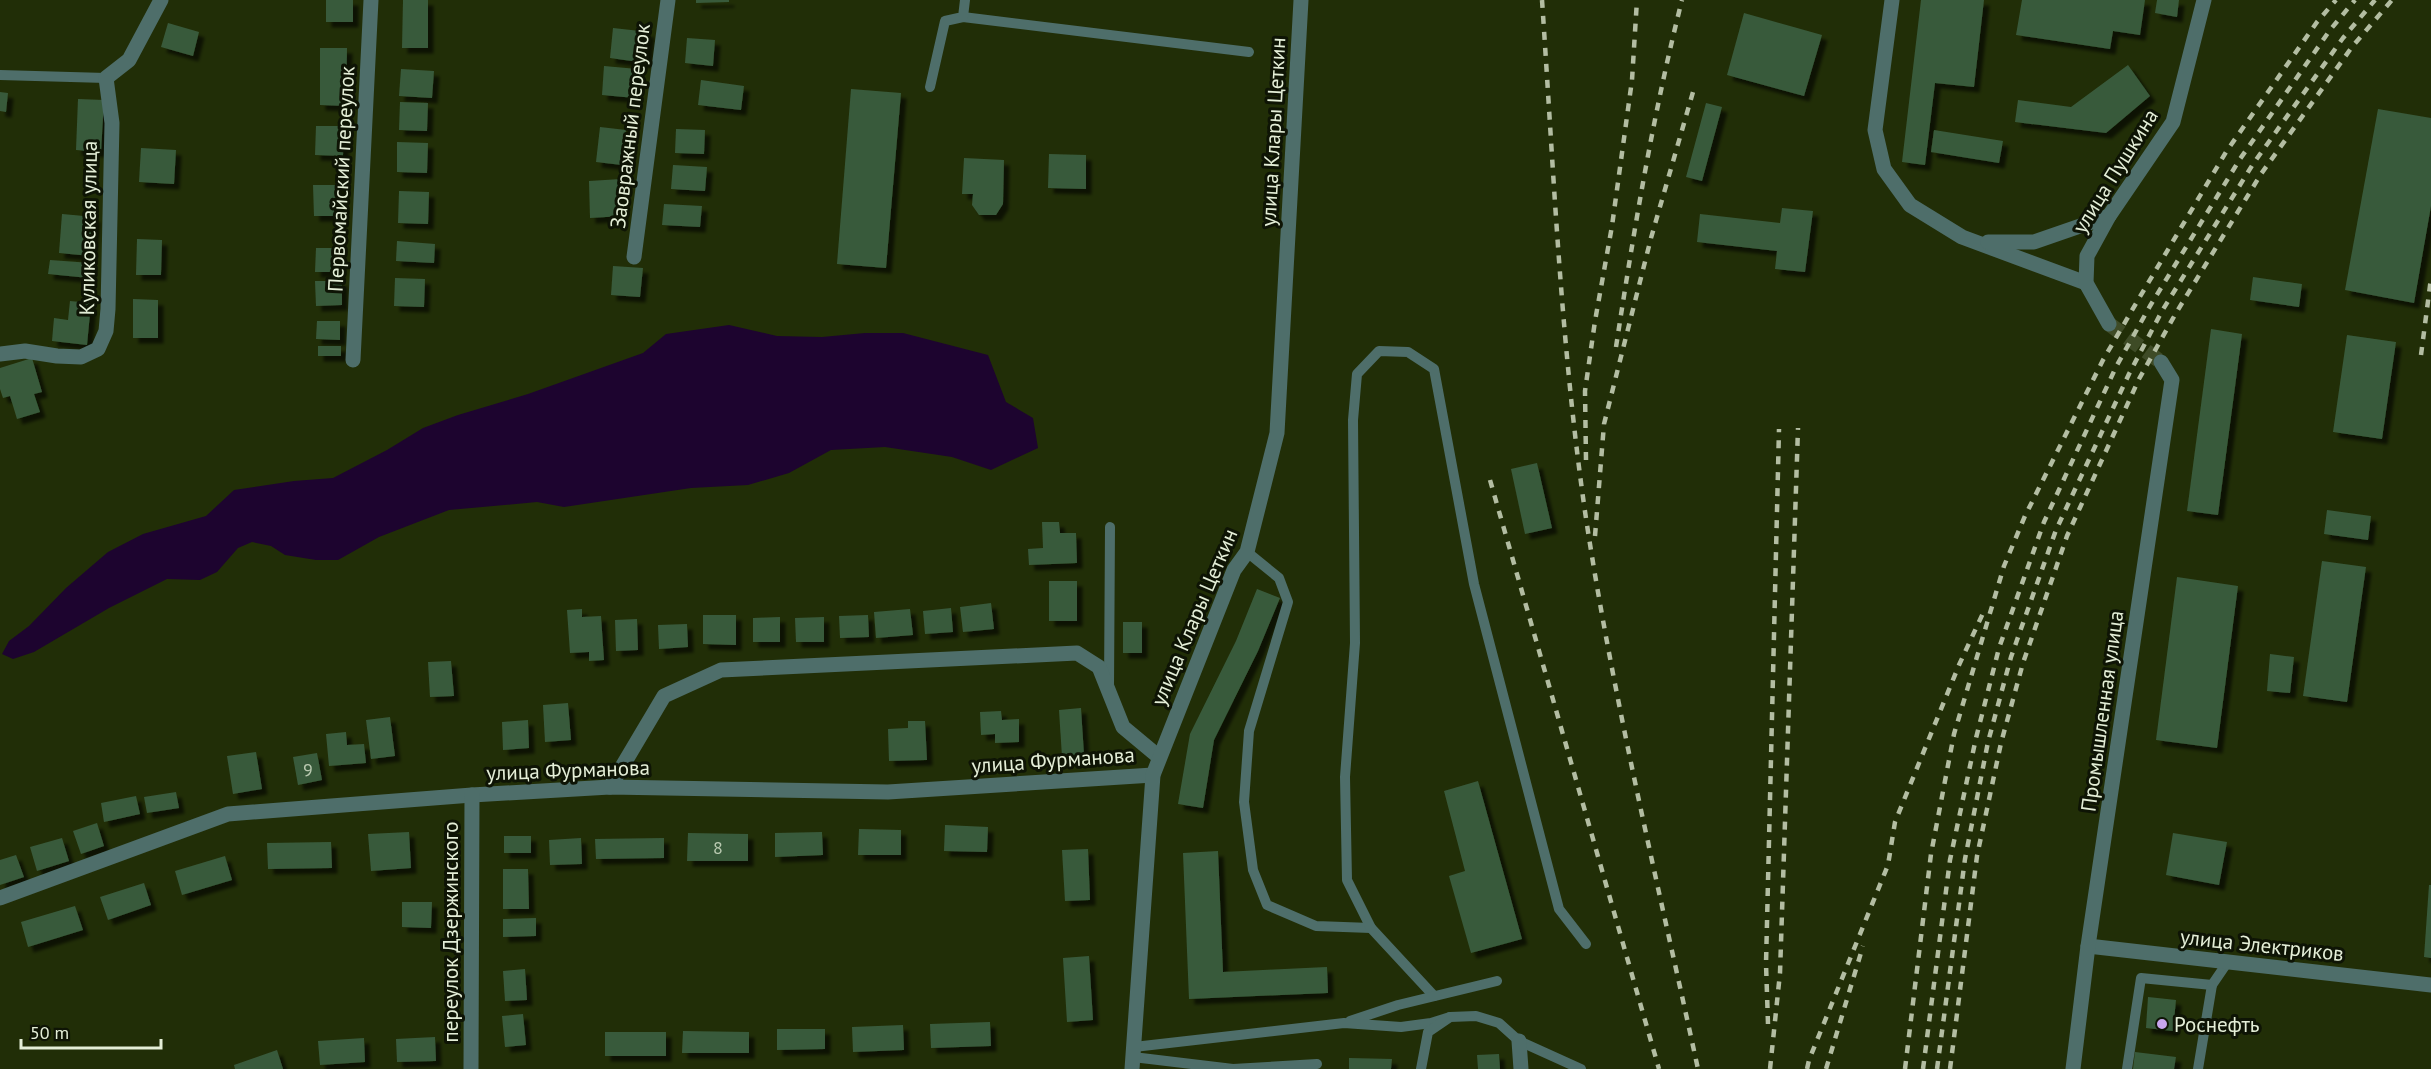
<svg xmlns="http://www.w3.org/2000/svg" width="2431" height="1069" viewBox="0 0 2431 1069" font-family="'PT Sans',sans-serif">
  <defs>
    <filter id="shadow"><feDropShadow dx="5.5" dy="5.5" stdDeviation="1.5" flood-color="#0009"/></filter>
  </defs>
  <rect width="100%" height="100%" fill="#212e07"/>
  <polygon fill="#1d042f" points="729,325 777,336 822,337 865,333 903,333 988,355 1006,402 1033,418 1038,448 991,470 952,457 885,447 831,450 789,473 748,485 691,488 564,507 537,502 449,510 379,537 338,560 316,560 285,555 271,546 252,542 238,548 217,572 200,580 167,579 109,608 34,652 13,659 2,654 9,641 29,626 66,588 108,552 143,534 206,516 234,490 294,481 333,478 387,450 423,428 458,415 528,394 643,353 666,334"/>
  <g fill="#395a3b" filter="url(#shadow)">
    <rect x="326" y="0" width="27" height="22"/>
    <polygon points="403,0 428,0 428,48 402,48"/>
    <polygon points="696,0 729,0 729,2 696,3"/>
    <polygon points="1921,0 1984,0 1974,87 1935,83 1925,165 1902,162"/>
    <polygon points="2022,0 2145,0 2140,35 2113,31 2110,49 2016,35"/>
    <polygon points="2157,0 2179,0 2177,17 2155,13"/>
    <polygon points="1744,13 1822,35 1804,96 1727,75"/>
    <polygon points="168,23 199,32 193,56 161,47"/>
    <polygon points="613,28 649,32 646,63 610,58"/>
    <polygon points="687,38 715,40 713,66 685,63"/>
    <polygon points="320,48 347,48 346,106 320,105"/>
    <polygon points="2128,65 2150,96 2106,133 2015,122 2018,100 2071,107"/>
    <polygon points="604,66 637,69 635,98 602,95"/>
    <polygon points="401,69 434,71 432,98 399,96"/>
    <polygon points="701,80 744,86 741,110 698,105"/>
    <polygon points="851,89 901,93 886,268 837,264"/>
    <polygon points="0,92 8,93 6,112 0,111"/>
    <polygon points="78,99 104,100 101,152 76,150"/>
    <polygon points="400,102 428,103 427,131 399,130"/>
    <polygon points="1706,103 1722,107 1702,181 1686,177"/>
    <polygon points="2378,109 2431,118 2431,206 2414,303 2345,290"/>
    <polygon points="316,126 344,126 343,156 315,155"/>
    <polygon points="600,127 626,130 622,165 596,162"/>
    <polygon points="676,129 705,130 704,154 675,153"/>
    <polygon points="1934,130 2003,141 1999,163 1931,152"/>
    <polygon points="397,142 428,143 427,173 397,172"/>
    <polygon points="141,148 176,150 174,184 139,182"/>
    <polygon points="1049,154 1086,155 1086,189 1048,188"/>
    <polygon points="964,158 1004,160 1003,204 996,215 979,215 972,205 973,194 962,194"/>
    <polygon points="673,165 707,167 705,191 671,189"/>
    <polygon points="621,179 623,216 590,218 589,181"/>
    <polygon points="313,185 339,185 340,216 314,216"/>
    <polygon points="399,191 429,192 428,224 398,223"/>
    <polygon points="664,204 702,206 700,227 662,225"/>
    <polygon points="1782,208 1813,211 1805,272 1775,269 1777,251 1697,242 1700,214 1780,223"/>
    <polygon points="62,214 95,217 91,256 59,253"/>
    <polygon points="137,239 162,240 161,275 136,275"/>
    <polygon points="397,241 435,244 434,263 396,261"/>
    <polygon points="316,248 340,248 340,272 315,272"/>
    <polygon points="50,260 91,263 89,278 48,274"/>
    <polygon points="613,266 643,268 640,297 611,295"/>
    <polygon points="2253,277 2302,284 2299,307 2250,300"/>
    <polygon points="395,278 425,279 424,307 394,306"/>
    <polygon points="315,281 342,281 342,305 316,306"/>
    <polygon points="133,299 158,300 158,338 133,338"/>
    <polygon points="70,301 91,303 87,345 52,341 54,318 68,320"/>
    <polygon points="317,321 340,321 340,340 316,339"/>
    <polygon points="2211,329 2242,334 2218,515 2187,511"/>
    <polygon points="2347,335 2396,342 2382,439 2333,432"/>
    <rect x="318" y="346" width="23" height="10"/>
    <polygon points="32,358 42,392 34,394 40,412 17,419 10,396 3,398 0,389 0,368"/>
    <polygon points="1537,463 1552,528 1525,534 1511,469"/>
    <polygon points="2327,510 2371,516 2368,540 2324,534"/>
    <polygon points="1042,522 1059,522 1060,533 1076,533 1077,563 1029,565 1028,549 1043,548"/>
    <polygon points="2322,561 2366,567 2347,702 2303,696"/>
    <polygon points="2177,577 2238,586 2217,748 2156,740"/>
    <rect x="1049" y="581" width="28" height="40"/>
    <polygon points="1257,589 1280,598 1258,651 1214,740 1203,808 1178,804 1190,734 1236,641"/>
    <polygon points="991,603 994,629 963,632 960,607"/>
    <polygon points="951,608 953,632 925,634 923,611"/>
    <polygon points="582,609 582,617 601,616 604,660 589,661 589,652 570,653 567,610"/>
    <polygon points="910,609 913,635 876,638 874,612"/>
    <polygon points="703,615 736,615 736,645 703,644"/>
    <polygon points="868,615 869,637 840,638 839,616"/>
    <polygon points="780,617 780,642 753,642 753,618"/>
    <polygon points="824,617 824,642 796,642 795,618"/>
    <polygon points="637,619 638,650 616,651 615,620"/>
    <rect x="1123" y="622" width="19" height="31"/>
    <polygon points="687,624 688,647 659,649 658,625"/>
    <polygon points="2270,654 2294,657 2290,693 2267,691"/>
    <polygon points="451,661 454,696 430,697 428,662"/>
    <polygon points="568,703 571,740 545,742 543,705"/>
    <polygon points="1081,708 1084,755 1062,757 1059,710"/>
    <polygon points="1001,711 1002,720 1019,719 1019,742 995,743 995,734 981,735 980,712"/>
    <polygon points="390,717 395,756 371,759 366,720"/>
    <polygon points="528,720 529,748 503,750 502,722"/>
    <polygon points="908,721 925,721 927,760 889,761 888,729 908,728"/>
    <polygon points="346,732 347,745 364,744 366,763 329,766 326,734"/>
    <polygon points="256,752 262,789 233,794 227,756"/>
    <polygon points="317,753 322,780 298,785 293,757"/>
    <polygon points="1478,781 1522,939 1471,953 1449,876 1465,871 1444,791"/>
    <polygon points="176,792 179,808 147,813 144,797"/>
    <polygon points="136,796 140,814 104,822 101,803"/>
    <polygon points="97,823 104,846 81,854 73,831"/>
    <polygon points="945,825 988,827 987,852 944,851"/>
    <polygon points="859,829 901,830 901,855 858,855"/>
    <polygon points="409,832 411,868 371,871 368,834"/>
    <polygon points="822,832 823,855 775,857 775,833"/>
    <polygon points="688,833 748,834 748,861 687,861"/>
    <polygon points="2173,833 2227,842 2219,885 2166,875"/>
    <rect x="504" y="836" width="27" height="17"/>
    <polygon points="62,838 69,861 37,871 30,847"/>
    <polygon points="581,838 582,864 550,865 549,840"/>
    <polygon points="664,838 664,858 596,859 595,839"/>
    <polygon points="331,842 332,868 268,869 267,843"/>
    <polygon points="1088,849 1090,900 1065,901 1062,850"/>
    <polygon points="1218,851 1223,972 1327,967 1328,993 1189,999 1183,853"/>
    <polygon points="16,855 24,877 0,885 0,860"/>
    <polygon points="225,856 232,880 182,895 175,871"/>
    <polygon points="503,869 528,869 529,909 503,909"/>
    <polygon points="144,883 151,905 108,920 100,897"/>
    <polygon points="2429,885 2431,885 2431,958 2424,957"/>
    <polygon points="402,902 432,902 431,928 402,927"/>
    <polygon points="75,906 83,930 28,947 21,922"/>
    <polygon points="536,918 536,936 503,937 503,919"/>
    <polygon points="1089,956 1093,1020 1067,1022 1063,958"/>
    <polygon points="525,969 527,1000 505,1001 503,971"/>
    <polygon points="2148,997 2176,1000 2173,1031 2146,1028"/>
    <polygon points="523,1014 526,1045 505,1047 502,1016"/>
    <polygon points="990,1022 991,1046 931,1048 930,1024"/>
    <polygon points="903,1025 904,1050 853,1052 852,1027"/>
    <polygon points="777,1029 825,1029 825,1049 777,1050"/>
    <polygon points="683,1031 749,1032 749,1053 682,1053"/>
    <rect x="605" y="1032" width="61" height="24"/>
    <polygon points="435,1037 436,1061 397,1062 396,1039"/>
    <polygon points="364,1038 365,1062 320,1065 318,1041"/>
    <polygon points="277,1050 283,1069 235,1069 234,1065"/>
    <polygon points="2135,1052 2176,1057 2174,1069 2133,1069"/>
    <polygon points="1499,1054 1500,1069 1478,1069 1477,1055"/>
    <polygon points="1349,1058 1392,1059 1391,1069 1349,1069"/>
  </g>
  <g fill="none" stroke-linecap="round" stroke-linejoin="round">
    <polyline stroke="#3e4b26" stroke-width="15" stroke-dasharray="15 8" stroke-linecap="butt" points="2109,324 2161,362"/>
    <g stroke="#4e6e6a" stroke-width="10">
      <polyline points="963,17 1249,52"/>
      <polyline points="0,75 106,78"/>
      <polyline points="930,87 945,21 963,17 965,0"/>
      <polyline points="1247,552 1279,578 1288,602 1249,731 1244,802 1253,870 1267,905 1316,926 1371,928"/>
      <polyline points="1109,687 1110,527"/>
      <polyline points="1434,996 1371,928 1347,880 1345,777 1355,643 1353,420 1357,374 1379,351 1408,352 1434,369 1474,584 1559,909 1586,944"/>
      <polyline points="1350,1021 1398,1005 1497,981"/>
      <polyline points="1134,1047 1344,1023 1401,1027 1431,1023 1450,1017"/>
      <polyline points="1133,1057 1233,1069 1317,1064"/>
      <polyline points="1421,1069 1428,1032 1450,1017 1476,1016 1499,1023 1519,1041 1581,1069"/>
      <polyline points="2127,1069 2141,978 2212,985"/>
      <polyline points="2198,1069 2212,985 2227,963"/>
    </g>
    <g stroke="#4e6e6a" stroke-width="15">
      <polyline points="1892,0 1875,130 1884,169 1910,205 1962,237 2086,283"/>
      <polyline points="1988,242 2034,242 2109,216"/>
      <polyline points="634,257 668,0"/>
      <polyline points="0,354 25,351 57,356 81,357 98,349 106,331 108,309 112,123 106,78 129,60 161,0"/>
      <polyline points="353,360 371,0"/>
      <polyline points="610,787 664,696 721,670 1077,653 1099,667 1123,727 1159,757"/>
      <polyline points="0,898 228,814 472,795 610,787 888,792 1153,775"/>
      <polyline points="2088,946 2431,985"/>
      <polyline points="1519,1041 1521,1069"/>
      <polyline points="471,1069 472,795"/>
      <polyline points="1132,1069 1153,775 1234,570 1247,552 1277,433 1301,0"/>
    </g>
    <g stroke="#4e6e6a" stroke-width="15">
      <polyline points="2109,324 2086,283 2087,256 2109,216 2173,122 2204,0"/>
      <polyline points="2073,1069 2088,946 2172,380 2161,362"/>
    </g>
    <g stroke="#b3bda2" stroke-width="4.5" stroke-dasharray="8 8" stroke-linecap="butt">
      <path d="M1542,0C1554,175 1561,352 1587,525C1615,707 1659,889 1698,1069"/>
      <path d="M1616,347C1634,230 1653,114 1682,0"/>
      <polyline points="2421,355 2431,278"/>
      <polyline points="1586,460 1585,391 1595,321 1612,226 1632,80 1637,0"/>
      <polyline points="1490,480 1659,1069"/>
      <polyline points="1595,536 1604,424 1651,238 1695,85"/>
      <polyline points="1768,1024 1766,964 1779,429"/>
      <polyline points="1770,1069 1780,973 1798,428"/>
      <polyline points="1807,1069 1809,1060 1888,865 1895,822 1959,665 1984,611"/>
      <polyline points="1826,1069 1863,946"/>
      <polyline points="1905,1069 1931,854 1954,734 2004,566 2025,516 2103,360 2138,300 2226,152 2317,22 2336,0"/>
      <polyline points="1923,1069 1950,860 1976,738 1999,648 2044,522 2116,367 2150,306 2240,159 2330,30 2355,0"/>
      <polyline points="1937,1069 1965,859 1988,742 2011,657 2056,530 2129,374 2162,311 2253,164 2343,38 2375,0"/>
      <polyline points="1950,1069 1977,856 2001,743 2023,663 2067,536 2139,379 2176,313 2261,174 2352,47 2392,0"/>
    </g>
  </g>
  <circle fill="#c8a5ee" stroke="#0e1405" stroke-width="2" cx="2162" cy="1024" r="6"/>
  <g text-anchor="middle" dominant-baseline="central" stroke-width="6" stroke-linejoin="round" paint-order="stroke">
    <g font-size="18" fill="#b9c9b0">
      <text x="308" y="769">9</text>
      <text x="718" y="847">8</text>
    </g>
    <g font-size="21" fill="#e4eed7" stroke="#0e1405">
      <text transform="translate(630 126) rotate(-83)">Заовражный переулок</text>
      <text transform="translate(1273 132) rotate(-87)">улица Клары Цеткин</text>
      <text transform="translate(2115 171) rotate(-58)">улица Пушкина</text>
      <text transform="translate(341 179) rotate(-87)">Первомайский переулок</text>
      <text transform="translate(88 228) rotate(-89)">Куликовская улица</text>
      <text transform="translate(1194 617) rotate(-67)">улица Клары Цеткин</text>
      <text transform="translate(2102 711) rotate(-82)">Промышленная улица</text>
      <text transform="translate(1053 760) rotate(-4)">улица Фурманова</text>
      <text transform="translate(568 770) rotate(-2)">улица Фурманова</text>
      <text transform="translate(450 932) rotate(-90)">переулок Дзержинского</text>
      <text transform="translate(2262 945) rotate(6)">улица Электриков</text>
    </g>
    <g font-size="21" fill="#e4eed7" stroke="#0e1405" text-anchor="start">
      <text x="2174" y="1024">Роснефть</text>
    </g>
  </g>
  <path d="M21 1039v9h140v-9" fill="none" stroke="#e4eed7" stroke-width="3"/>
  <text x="30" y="1039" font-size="18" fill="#e4eed7" stroke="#0e1405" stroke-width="4.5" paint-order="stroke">50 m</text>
</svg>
